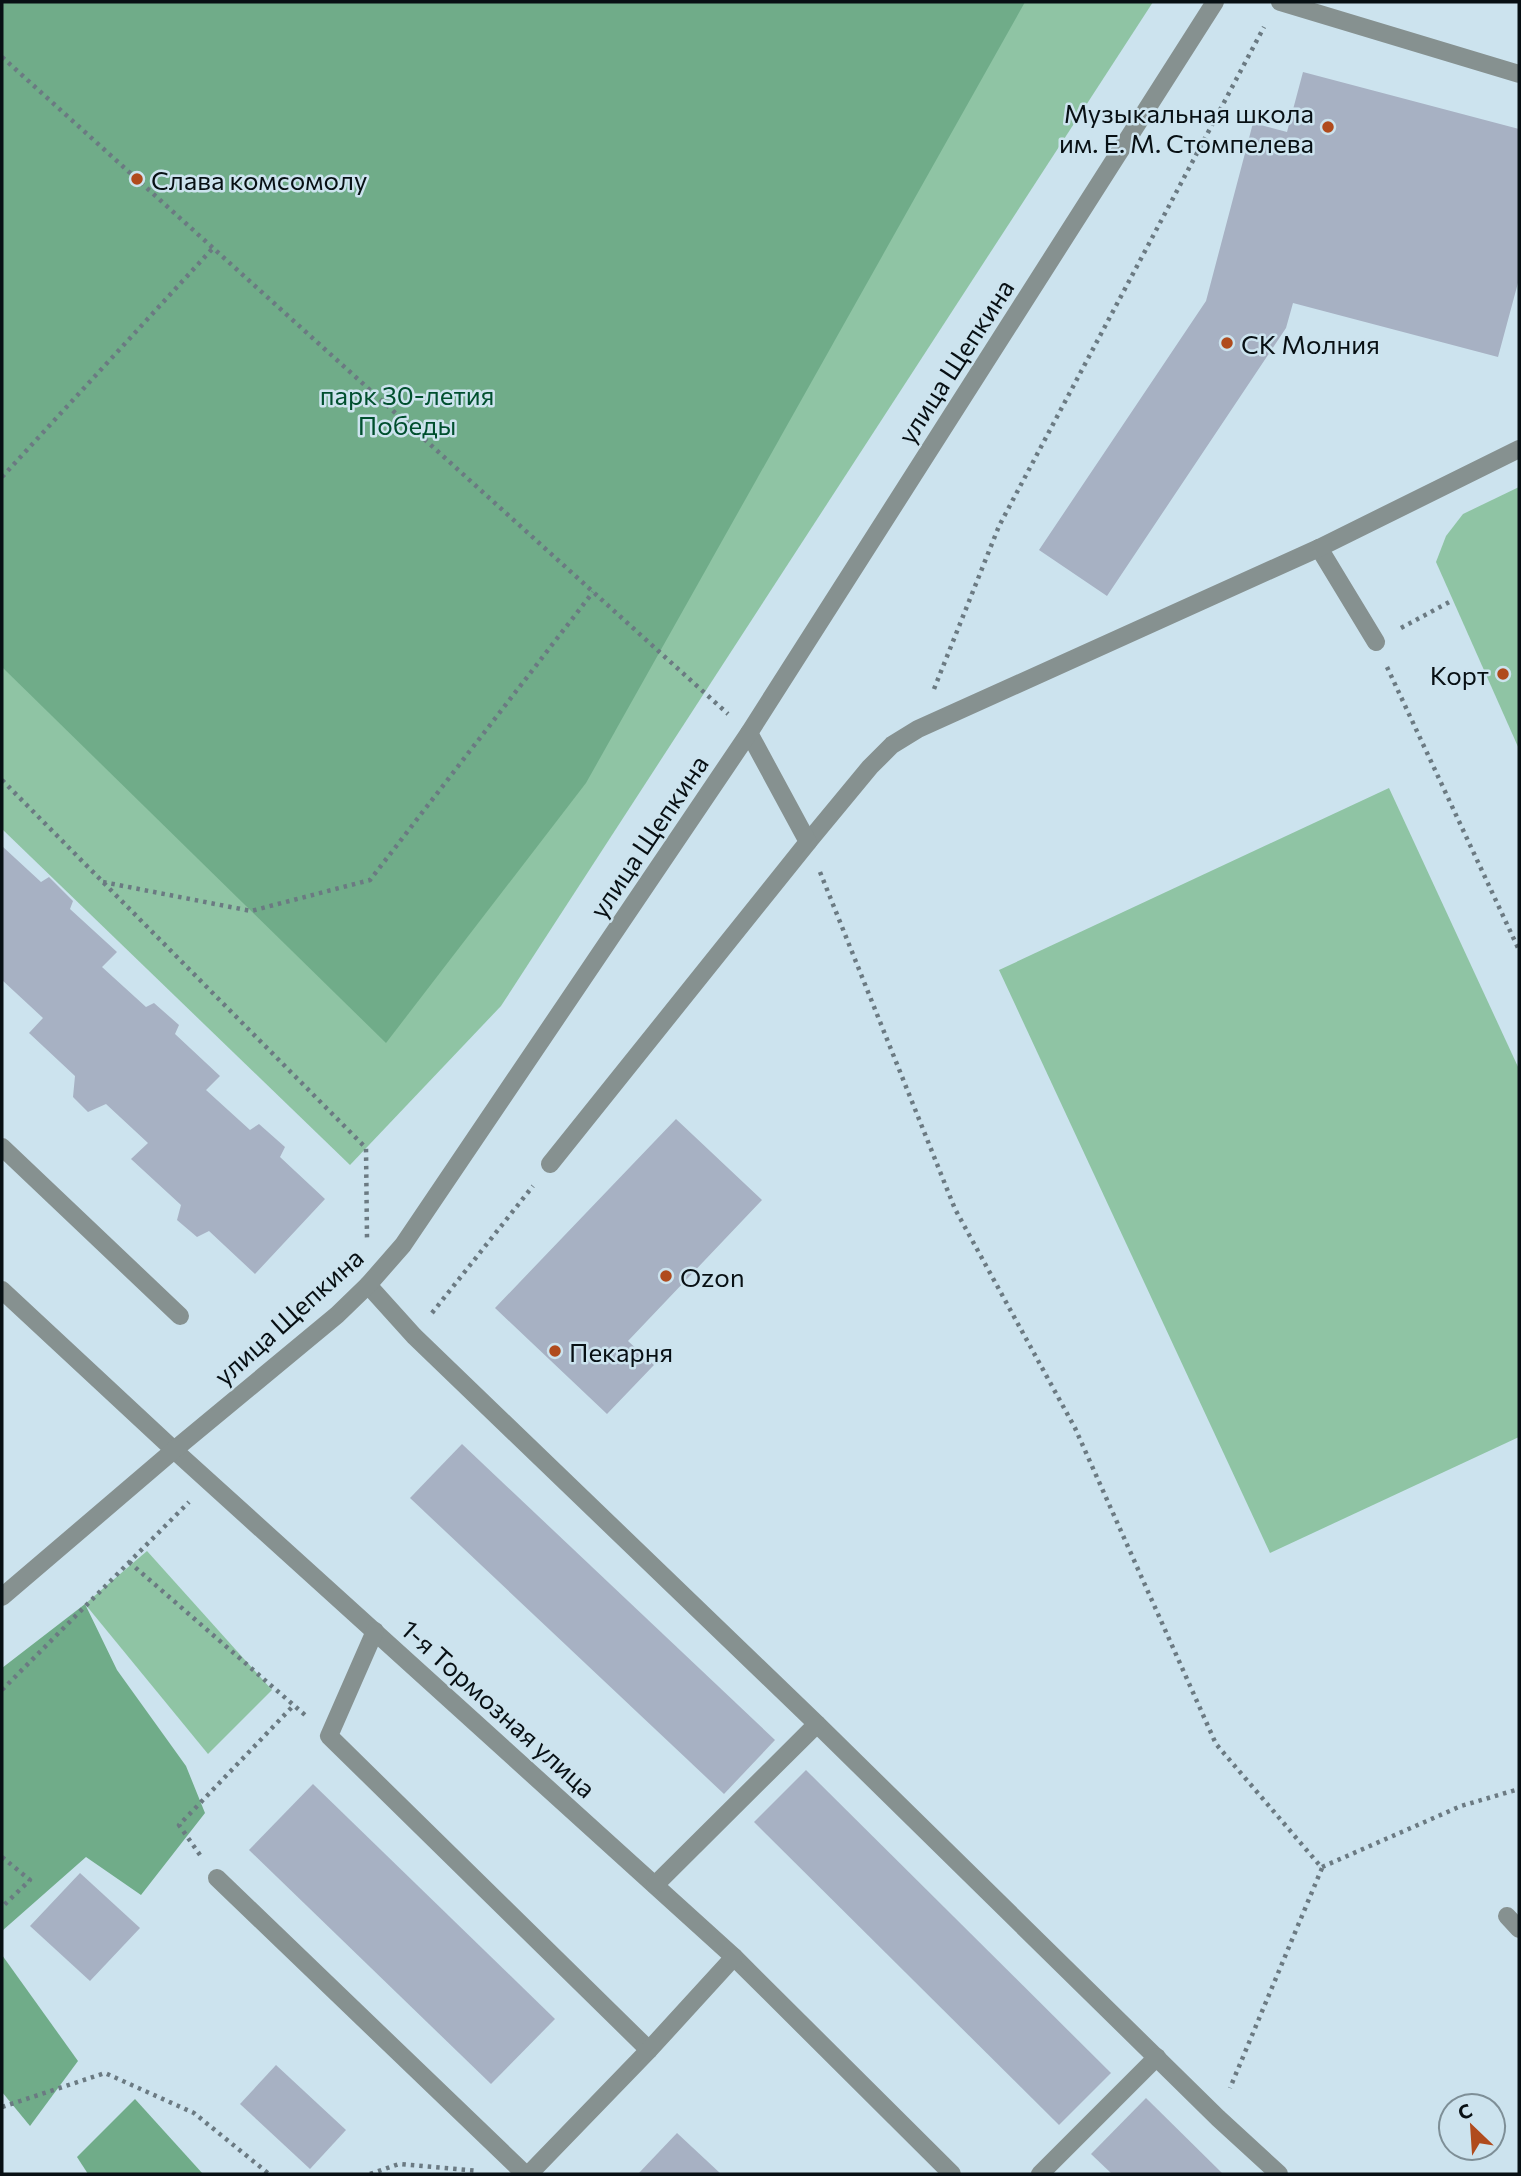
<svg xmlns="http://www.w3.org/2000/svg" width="1521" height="2176" viewBox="0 0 1521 2176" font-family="Commissioner,sans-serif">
  <rect width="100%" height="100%" fill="#cce3ee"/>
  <g fill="#8fc4a4">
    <polygon points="2,2 1153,2 501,1006 350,1165 2,829"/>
    <polygon points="1519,487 1519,749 1436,562 1446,536 1463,514"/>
    <polygon points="1389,788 1519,1069 1519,1437 1270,1553 999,970"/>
    <polygon points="147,1551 272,1690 208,1754 85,1604"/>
  </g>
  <g fill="#70ac89">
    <polygon points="2,2 1025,2 586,783 386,1043 2,667"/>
    <polygon points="85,1604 117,1670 186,1766 205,1813 141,1895 86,1857 2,1931 2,1668"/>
    <polygon points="2,1955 78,2061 30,2126 2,2092"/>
    <polygon points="135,2099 203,2174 88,2174 77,2157"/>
  </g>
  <g fill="#a7b1c3">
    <polygon points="1303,72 1519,129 1519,279 1498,357 1293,303 1286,328 1107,596 1039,550 1206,301 1253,123 1287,132"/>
    <polygon points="2,846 41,882 49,877 73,901 70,909 117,952 102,967 146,1007 154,1003 179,1025 175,1034 220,1076 206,1090 250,1130 259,1124 285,1147 280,1157 325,1199 255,1274 209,1231 197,1237 177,1220 181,1205 131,1159 148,1143 106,1104 88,1112 73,1097 75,1076 29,1033 43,1018 2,980"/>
    <polygon points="676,1119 762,1200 628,1341 654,1365 607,1414 495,1308"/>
    <polygon points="462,1444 775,1740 724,1794 410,1498"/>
    <polygon points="806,1770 1111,2073 1059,2125 754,1822"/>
    <polygon points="313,1784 555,2019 491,2084 249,1850"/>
    <polygon points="80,1873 140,1928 90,1981 30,1926"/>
    <polygon points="276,2065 346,2130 310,2169 240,2104"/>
    <polygon points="1146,2098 1223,2174 1112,2174 1091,2154"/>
    <polygon points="677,2133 721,2174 638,2174"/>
  </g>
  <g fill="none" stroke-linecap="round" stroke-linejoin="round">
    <g stroke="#6b7a82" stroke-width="4.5" stroke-dasharray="3.5 5" stroke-linecap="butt">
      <polyline points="2,57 728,714"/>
      <polyline points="2,477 213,248"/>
      <polyline points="1401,628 1453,600"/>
      <polyline points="1387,667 1519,950"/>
      <polyline points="934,689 999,526 1264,27"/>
      <polyline points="2,780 366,1148 367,1238"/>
      <polyline points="820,872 955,1209 1075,1428 1216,1744 1322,1868 1230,2088"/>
      <polyline points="103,882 251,911 370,880 593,592"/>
      <polyline points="432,1313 533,1186"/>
      <polyline points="129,1562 305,1715"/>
      <polyline points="2,1690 189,1502"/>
      <polyline points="200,1855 179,1825 294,1705"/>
      <polyline points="2,1857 30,1880 2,1907"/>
      <polyline points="1322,1867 1461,1806 1519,1789"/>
      <polyline points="2,2107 105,2073 194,2113 269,2174"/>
      <polyline points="370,2174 399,2164 478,2171"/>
    </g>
    <g stroke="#869190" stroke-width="18">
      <polyline points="1280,2 1519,74"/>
      <polyline points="1319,548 1376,642"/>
      <polyline points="808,842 870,767 892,745 918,729 1319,548 1519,449"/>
      <polyline points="2,1147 180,1316"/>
      <polyline points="550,1164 808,842 749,733"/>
      <polyline points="368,1285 414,1336 817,1724 1218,2118 1279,2174"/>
      <polyline points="2,1290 174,1450 734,1957 952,2174"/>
      <polyline points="2,1597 174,1450 337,1315 368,1285 403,1245 749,733 1215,2"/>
      <polyline points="375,1631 329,1736 649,2050"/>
      <polyline points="217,1878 525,2174"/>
      <polyline points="655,1885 817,1724"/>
      <polyline points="1507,1916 1519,1929"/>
      <polyline points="529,2174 649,2050 734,1957"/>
      <polyline points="1040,2174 1157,2057"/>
    </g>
  </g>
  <g fill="#b04b1d" stroke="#cce3ee" stroke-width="2.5">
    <circle cx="1328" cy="127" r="7"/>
    <circle cx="137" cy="179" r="7"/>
    <circle cx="1227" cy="343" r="7"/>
    <circle cx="1503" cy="674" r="7"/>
    <circle cx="666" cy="1276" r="7"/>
    <circle cx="555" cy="1351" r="7"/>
  </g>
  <g text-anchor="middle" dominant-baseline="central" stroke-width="5" stroke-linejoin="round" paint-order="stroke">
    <g font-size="26" fill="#081014" stroke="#cce3ee" text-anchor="start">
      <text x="1314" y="112" text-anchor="end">Музыкальная школа<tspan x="1314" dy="30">им. Е. М. Стомпелева</tspan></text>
      <text x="151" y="179">Слава комсомолу</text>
      <text x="1241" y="343">СК Молния</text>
      <text x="1489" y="674" text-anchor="end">Корт</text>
      <text x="680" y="1276">Ozon</text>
      <text x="569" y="1351">Пекарня</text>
    </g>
    <g font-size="26" fill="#081014" stroke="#cce3ee">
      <text transform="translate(955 361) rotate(-57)">улица Щепкина</text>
      <text transform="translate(648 836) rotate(-56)">улица Щепкина</text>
      <text transform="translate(288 1316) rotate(-42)">улица Щепкина</text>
      <text transform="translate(499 1708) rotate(42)">1-я Тормозная улица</text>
    </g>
    <g font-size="26" fill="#004f2e" stroke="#cce3ee">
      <text x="407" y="394">парк 30-летия<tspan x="407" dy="30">Победы</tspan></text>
    </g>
  </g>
  <rect width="1521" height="2176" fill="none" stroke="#081014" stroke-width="7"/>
  <g transform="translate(1472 2127) rotate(335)"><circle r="33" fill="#cce3ee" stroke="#7e8f97" stroke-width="2"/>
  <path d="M0-5L12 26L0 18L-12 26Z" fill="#b04b1d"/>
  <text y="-10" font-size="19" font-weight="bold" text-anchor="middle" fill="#081014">С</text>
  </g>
</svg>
